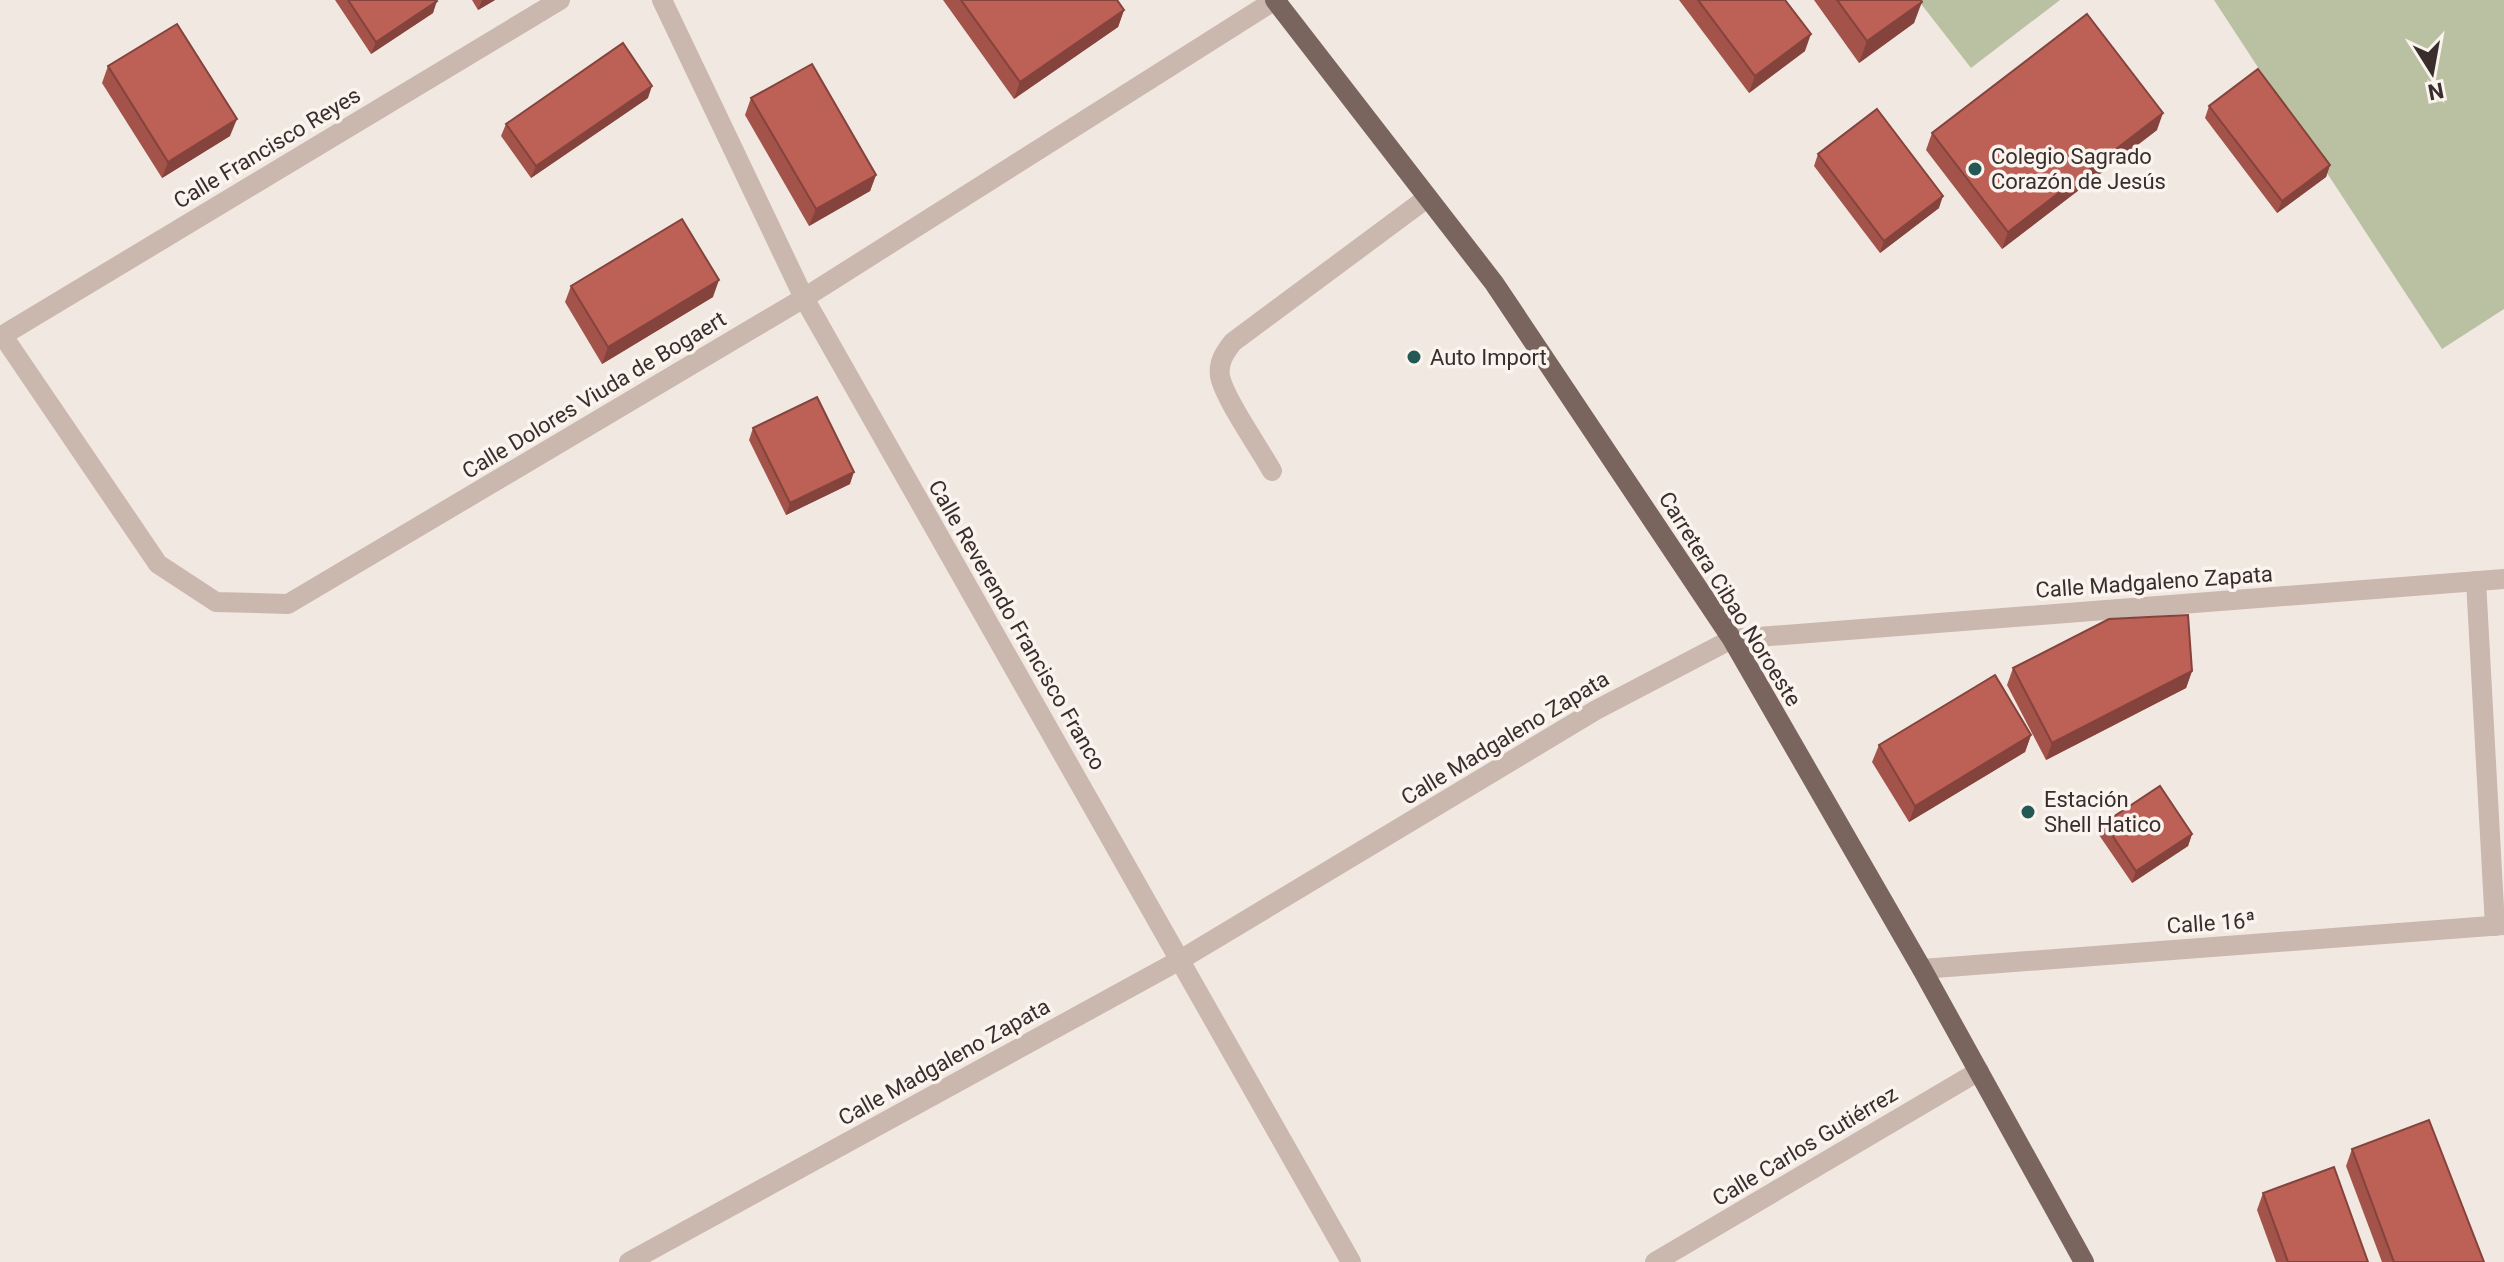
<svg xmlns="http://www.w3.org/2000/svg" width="2504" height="1262" viewBox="0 0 2504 1262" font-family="Roboto,sans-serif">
  <rect width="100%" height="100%" fill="#f2e8e2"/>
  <g fill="#bac1a2">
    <polygon points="1918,0 2060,0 1971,68"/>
    <polygon points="2214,0 2504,0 2504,309 2442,349"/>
  </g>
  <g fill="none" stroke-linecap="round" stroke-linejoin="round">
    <g stroke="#cab7ae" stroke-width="20">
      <polyline points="662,0 804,298 1351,1262"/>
      <polyline points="3,336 158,564 216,602 288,604 804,298 1275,0"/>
      <polyline points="0,337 560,0"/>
      <path d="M1272,471C1260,449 1224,398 1220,376C1218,362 1225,352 1233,342L1427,198"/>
      <polyline points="2476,581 2495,926"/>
      <polyline points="1922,969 2504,925"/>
      <polyline points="629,1262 1180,960 1596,710 1732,639 2504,579"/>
      <polyline points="1655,1262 1979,1071"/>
    </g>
    <polyline stroke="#7a645e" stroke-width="20" points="1275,0 1494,283 1732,639 1922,969 2084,1262"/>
  </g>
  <g fill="#a35349">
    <polygon points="335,0 436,0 433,13 371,54"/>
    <polygon points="472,0 495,0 478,10"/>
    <polygon points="943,0 1117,0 1124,10 1118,27 1014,99"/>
    <polygon points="1679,0 1785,0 1805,51 1749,93"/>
    <polygon points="1814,0 1921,0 1914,23 1859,63"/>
    <polygon points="108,66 230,136 162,178 102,83"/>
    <polygon points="648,98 531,178 501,136 506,124"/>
    <polygon points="751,98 876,175 870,191 809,226 745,115"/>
    <polygon points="2209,106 2330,165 2326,177 2277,213 2205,118"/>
    <polygon points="2157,130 2002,249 1926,150 1932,133"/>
    <polygon points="1818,154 1939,208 1880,253 1814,166"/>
    <polygon points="571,286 713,297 602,364 565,302"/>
    <polygon points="753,428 850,484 786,515 749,440"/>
    <polygon points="2013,668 2192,671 2186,688 2046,760 2007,685"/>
    <polygon points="2031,735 2025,752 1909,822 1872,762 1879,745"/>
    <polygon points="2104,823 2192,834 2188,846 2132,883 2099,835"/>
    <polygon points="2352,1149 2484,1262 2382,1262 2346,1166"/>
    <polygon points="2263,1193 2368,1262 2276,1262 2257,1210"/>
  </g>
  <g fill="#84433c">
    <polygon points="482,0 495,0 478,10"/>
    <polygon points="437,1 433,13 371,54 376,42"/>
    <polygon points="1922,2 1914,23 1859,63 1867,41"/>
    <polygon points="1124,10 1118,27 1014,99 1020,82"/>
    <polygon points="1811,34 1805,51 1749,93 1755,76"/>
    <polygon points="652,86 648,98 531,178 536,166"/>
    <polygon points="2163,113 2157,130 2002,249 2008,232"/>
    <polygon points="237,119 230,136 162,178 168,162"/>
    <polygon points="2330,165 2326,177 2277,213 2282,201"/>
    <polygon points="876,175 870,191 809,226 816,209"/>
    <polygon points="1943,196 1939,208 1880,253 1884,241"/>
    <polygon points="719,280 713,297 602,364 608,347"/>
    <polygon points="854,472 850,484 786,515 790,503"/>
    <polygon points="2192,671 2186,688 2046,760 2052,743"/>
    <polygon points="2031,735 2025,752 1909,822 1915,806"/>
    <polygon points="2192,834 2188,846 2132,883 2136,871"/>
  </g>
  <g fill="#bd6055" stroke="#84433c" stroke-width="2">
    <polygon points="348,0 436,0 437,1 376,42"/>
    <polygon points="961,0 1117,0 1124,10 1020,82"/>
    <polygon points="1698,0 1785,0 1811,34 1755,76"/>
    <polygon points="1837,0 1921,0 1922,2 1867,41"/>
    <polygon points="2087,14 2163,113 2008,232 1932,133"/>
    <polygon points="177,24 237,119 168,162 108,66"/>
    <polygon points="623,43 652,86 536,166 506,124"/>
    <polygon points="812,64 876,175 816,209 751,98"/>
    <polygon points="2258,69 2330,165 2282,201 2209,106"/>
    <polygon points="1877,109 1943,196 1884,241 1818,154"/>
    <polygon points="682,219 719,280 608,347 571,286"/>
    <polygon points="817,397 854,472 790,503 753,428"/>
    <polygon points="2188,615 2192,671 2052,743 2013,668 2109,619"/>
    <polygon points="1995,675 2031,735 1915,806 1879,745"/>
    <polygon points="2160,786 2192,834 2136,871 2104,823"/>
    <polygon points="2429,1120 2484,1262 2394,1262 2352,1149"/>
    <polygon points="2334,1167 2368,1262 2288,1262 2263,1193"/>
  </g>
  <g fill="#245854" stroke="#faf3ee" stroke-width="3">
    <circle cx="1975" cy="169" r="8"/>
    <circle cx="1414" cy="357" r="8"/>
    <circle cx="2028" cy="812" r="8"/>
  </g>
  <g text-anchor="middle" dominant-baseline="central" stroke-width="7" stroke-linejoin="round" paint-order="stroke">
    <g font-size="22" fill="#392e2c" stroke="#faf3ee">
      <text transform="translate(267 148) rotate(-31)">Calle Francisco Reyes</text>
      <text transform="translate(594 395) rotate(-31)">Calle Dolores Viuda de Bogaert</text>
      <text transform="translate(2154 582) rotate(-4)">Calle Madgaleno Zapata</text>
      <text transform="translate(1730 599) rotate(58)">Carretera Cibao Noroeste</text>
      <text transform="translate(1017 625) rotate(60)">Calle Reverendo Francisco Franco</text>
      <text transform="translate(1505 738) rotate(-31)">Calle Madgaleno Zapata</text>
      <text transform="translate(2211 923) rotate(-4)">Calle 16ª</text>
      <text transform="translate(944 1062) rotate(-29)">Calle Madgaleno Zapata</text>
      <text transform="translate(1805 1146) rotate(-31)">Calle Carlos Gutiérrez</text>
    </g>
    <g font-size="22" fill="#392e2c" stroke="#faf3ee" text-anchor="start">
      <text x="1991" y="156">Colegio Sagrado<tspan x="1991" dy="25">Corazón de Jesús</tspan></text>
      <text x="1430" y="357">Auto Import</text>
      <text x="2044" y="799">Estación<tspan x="2044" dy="25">Shell Hatico</tspan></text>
    </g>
  </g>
  <g transform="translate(2432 72) rotate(169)" stroke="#faf3ee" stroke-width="6" paint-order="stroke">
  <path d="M0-6L14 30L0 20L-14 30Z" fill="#392e2c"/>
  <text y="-12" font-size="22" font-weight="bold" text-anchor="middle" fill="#392e2c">N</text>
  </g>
</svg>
